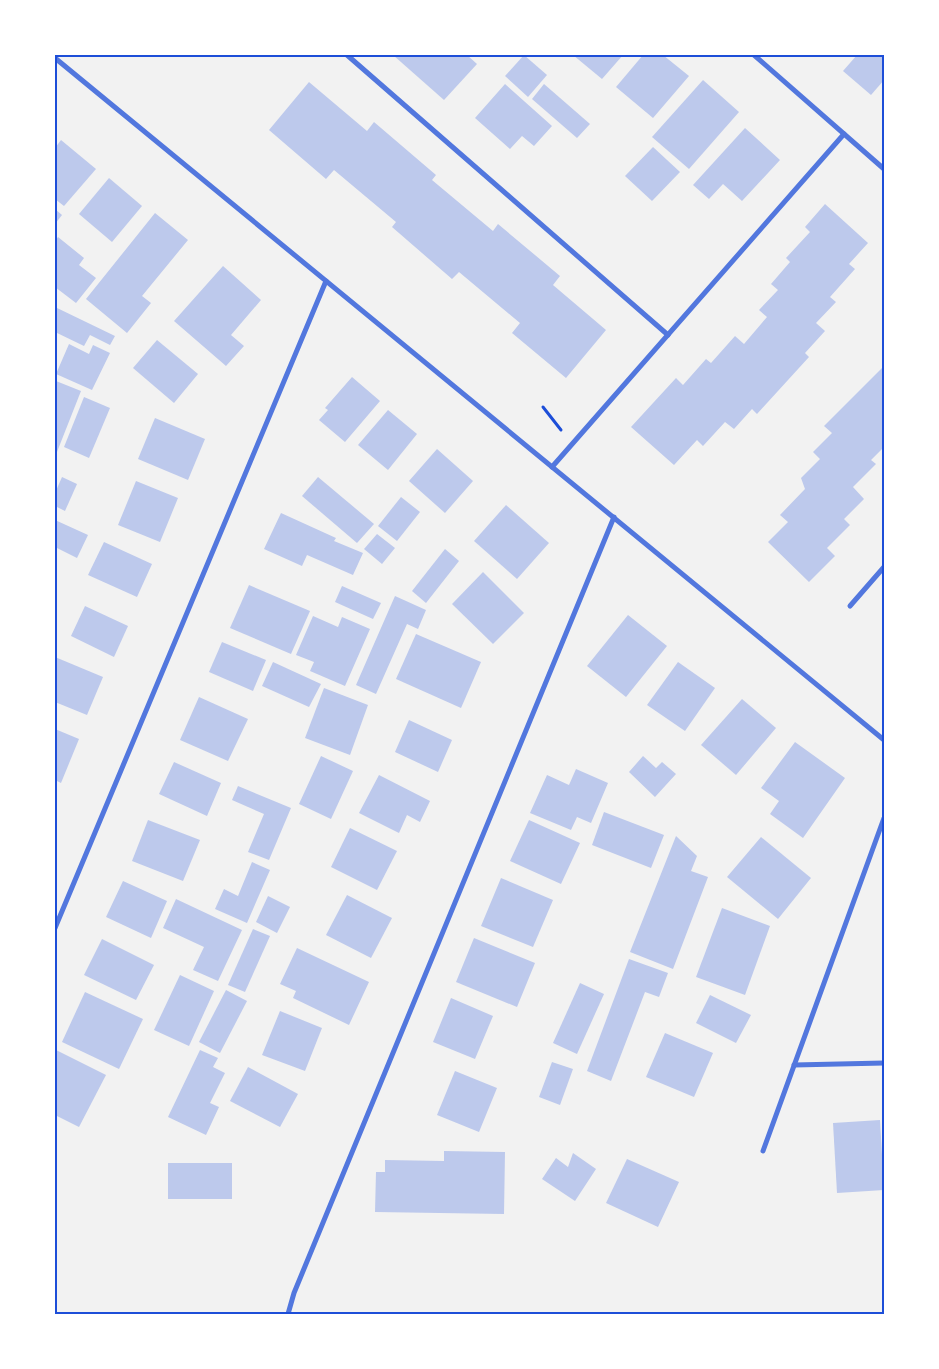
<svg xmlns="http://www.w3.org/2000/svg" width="939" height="1369" viewBox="0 0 939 1369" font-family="Mulish,sans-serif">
  <rect width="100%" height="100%" fill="#f2f2f2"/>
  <g fill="#bdc9ec">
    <polygon points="393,55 467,55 477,64 444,100"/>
    <polygon points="524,55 547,75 528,97 505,76"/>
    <polygon points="573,55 623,55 602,79"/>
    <polygon points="643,55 663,55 689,76 653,118 616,87"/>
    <polygon points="857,55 884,55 884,80 871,95 843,71"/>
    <polygon points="703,80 739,112 689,169 652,137"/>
    <polygon points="309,82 367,131 374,122 436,175 432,180 493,231 498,224 560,276 553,285 606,330 566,378 512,333 520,323 459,272 452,279 392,227 396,222 334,170 326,179 269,130"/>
    <polygon points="505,84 552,126 534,146 522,136 510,149 475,118"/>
    <polygon points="544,84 590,124 577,138 532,99"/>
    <polygon points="745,128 780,160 742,201 723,184 709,199 693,185"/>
    <polygon points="61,140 96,169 64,206 55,199 55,148"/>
    <polygon points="653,147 680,172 652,201 625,176"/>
    <polygon points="109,178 142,206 112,242 79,214"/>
    <polygon points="825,204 868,243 849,264 855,269 830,297 836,302 816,323 825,331 805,353 809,357 757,414 752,409 734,429 725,422 703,446 697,440 674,465 631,427 676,378 683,385 706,359 711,363 735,336 744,344 767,317 759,310 778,290 771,284 790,262 786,258 810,232 805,227"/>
    <polygon points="55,209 62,215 55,224"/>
    <polygon points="155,213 188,240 142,296 151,303 127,333 86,299"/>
    <polygon points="58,237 84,258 79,265 96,278 76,303 55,287 55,241"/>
    <polygon points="223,266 261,300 231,335 244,346 226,366 174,321"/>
    <polygon points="55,307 115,336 110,345 90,335 84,346 55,332"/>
    <polygon points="157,340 198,374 174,403 133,368"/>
    <polygon points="69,344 89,354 93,345 110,353 92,390 56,374"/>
    <polygon points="884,366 884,447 871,460 876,464 853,487 864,499 844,519 850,525 827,548 835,556 809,582 768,542 788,522 780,515 805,489 801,478 820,459 813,452 832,433 824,426"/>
    <polygon points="352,377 380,401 345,442 319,420 328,410 325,408"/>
    <polygon points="56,381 81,391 55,457 55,382"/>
    <polygon points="84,397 110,408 89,458 64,447"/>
    <polygon points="388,410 417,434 388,470 358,445"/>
    <polygon points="155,418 205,439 188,480 138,459"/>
    <polygon points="437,449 473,481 445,513 409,481"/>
    <polygon points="62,477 77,484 65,511 55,506 55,493"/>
    <polygon points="318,477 374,524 357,543 302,496"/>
    <polygon points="136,481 178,498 160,542 118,525"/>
    <polygon points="401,497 420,512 397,541 378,526"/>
    <polygon points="506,505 549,543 517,579 474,541"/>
    <polygon points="281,513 336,538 334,541 363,553 353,575 307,555 302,566 264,549"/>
    <polygon points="55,520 88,535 77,558 55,547"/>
    <polygon points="377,534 395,548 382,564 364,549"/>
    <polygon points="104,542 152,564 137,597 88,575"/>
    <polygon points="445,549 459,561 426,603 412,591"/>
    <polygon points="483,572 524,613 493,644 452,604"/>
    <polygon points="249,585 310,611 291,654 230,628"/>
    <polygon points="342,586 381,603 373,619 335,602"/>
    <polygon points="395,596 426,610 418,629 407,624 376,694 356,685"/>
    <polygon points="85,606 128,626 114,657 71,636"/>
    <polygon points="628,615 667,646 626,697 587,666"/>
    <polygon points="313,616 338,627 342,617 370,629 345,686 310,671 314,662 296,655"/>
    <polygon points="416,634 481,662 461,708 396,679"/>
    <polygon points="222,642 266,660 253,691 209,672"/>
    <polygon points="55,657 103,677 87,715 55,702"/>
    <polygon points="273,662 321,684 309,707 262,686"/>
    <polygon points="678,662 715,688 685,731 647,705"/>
    <polygon points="324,688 368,705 350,755 305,738"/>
    <polygon points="199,697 248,719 228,761 180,740"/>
    <polygon points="742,699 776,728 736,775 701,745"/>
    <polygon points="409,720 452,740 438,772 395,752"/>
    <polygon points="55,729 79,739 61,783 55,780"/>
    <polygon points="795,742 845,778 803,838 770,814 779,801 761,788"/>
    <polygon points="321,756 353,771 331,819 299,804"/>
    <polygon points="643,756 656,768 662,762 676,774 655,797 629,772"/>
    <polygon points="174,762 221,783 207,816 159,794"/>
    <polygon points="576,769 608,783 591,823 577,817 571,830 530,813 547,775 569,785"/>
    <polygon points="379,775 430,801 420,822 407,815 399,833 359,813"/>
    <polygon points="238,786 291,808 269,860 248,852 264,814 232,800"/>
    <polygon points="604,812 664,835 651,868 592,845"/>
    <polygon points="148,820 200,840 183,881 132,861"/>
    <polygon points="529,820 580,843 561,884 510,861"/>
    <polygon points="350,828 397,851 377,890 331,867"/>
    <polygon points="676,836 697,856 691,871 708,877 673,969 630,952"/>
    <polygon points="761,837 811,878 778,919 727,877"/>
    <polygon points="252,862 270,870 247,923 215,909 224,889 238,896"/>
    <polygon points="501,878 553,900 533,947 481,926"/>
    <polygon points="123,881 167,901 151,938 106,917"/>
    <polygon points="347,895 392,918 371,958 326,935"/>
    <polygon points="268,896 290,907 277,933 256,922"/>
    <polygon points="176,899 242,930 218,981 193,970 204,947 163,928"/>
    <polygon points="722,908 770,926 745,995 696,977"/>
    <polygon points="253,929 270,936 245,992 228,985"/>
    <polygon points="474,938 535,963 517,1007 456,982"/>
    <polygon points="102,939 154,965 136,1000 84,975"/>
    <polygon points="297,948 369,982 349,1025 293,998 296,991 280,984"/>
    <polygon points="629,959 668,973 659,997 645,992 611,1081 587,1071"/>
    <polygon points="180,975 214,991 189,1046 154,1030"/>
    <polygon points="580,983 604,994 577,1054 553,1043"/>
    <polygon points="226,990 247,1001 220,1053 199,1042"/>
    <polygon points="85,992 143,1019 119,1069 62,1042"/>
    <polygon points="710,995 751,1015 736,1043 696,1023"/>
    <polygon points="451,998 493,1016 475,1059 433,1042"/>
    <polygon points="280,1011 322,1028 305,1071 262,1055"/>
    <polygon points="665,1033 713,1053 694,1097 646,1077"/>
    <polygon points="56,1050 106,1075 79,1127 55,1115"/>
    <polygon points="200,1050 218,1058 213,1067 225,1073 210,1103 219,1107 206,1135 168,1117"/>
    <polygon points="552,1062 573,1069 560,1105 539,1097"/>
    <polygon points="248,1067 298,1094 280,1127 230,1101"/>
    <polygon points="455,1071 497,1088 479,1132 437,1115"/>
    <polygon points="880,1120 884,1190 837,1193 833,1123"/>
    <polygon points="444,1151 505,1152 504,1214 375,1212 376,1172 385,1172 385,1160 444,1161"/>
    <polygon points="573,1153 596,1169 575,1201 542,1179 556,1158 568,1167"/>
    <polygon points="627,1159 679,1182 658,1227 606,1203"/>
    <rect x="168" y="1163" width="64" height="36"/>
  </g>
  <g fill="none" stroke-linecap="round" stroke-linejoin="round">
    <polyline stroke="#1d4ed8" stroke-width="3" points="543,407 561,430"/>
    <g stroke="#5277de" stroke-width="5">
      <polyline points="347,55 668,335"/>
      <polyline points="754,55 884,169"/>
      <polyline points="55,58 884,740"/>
      <polyline points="552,467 844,134"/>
      <polyline points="850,606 884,567"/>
      <polyline points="55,928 326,281"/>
      <polyline points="794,1065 884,1063"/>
      <polyline points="763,1151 884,818"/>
      <polyline points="288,1314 294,1293 614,517"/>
    </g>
  </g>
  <rect width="939" height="1369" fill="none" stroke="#ffffff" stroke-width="112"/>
  <rect x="56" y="56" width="827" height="1257" fill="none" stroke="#1d4ed8" stroke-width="2"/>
</svg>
